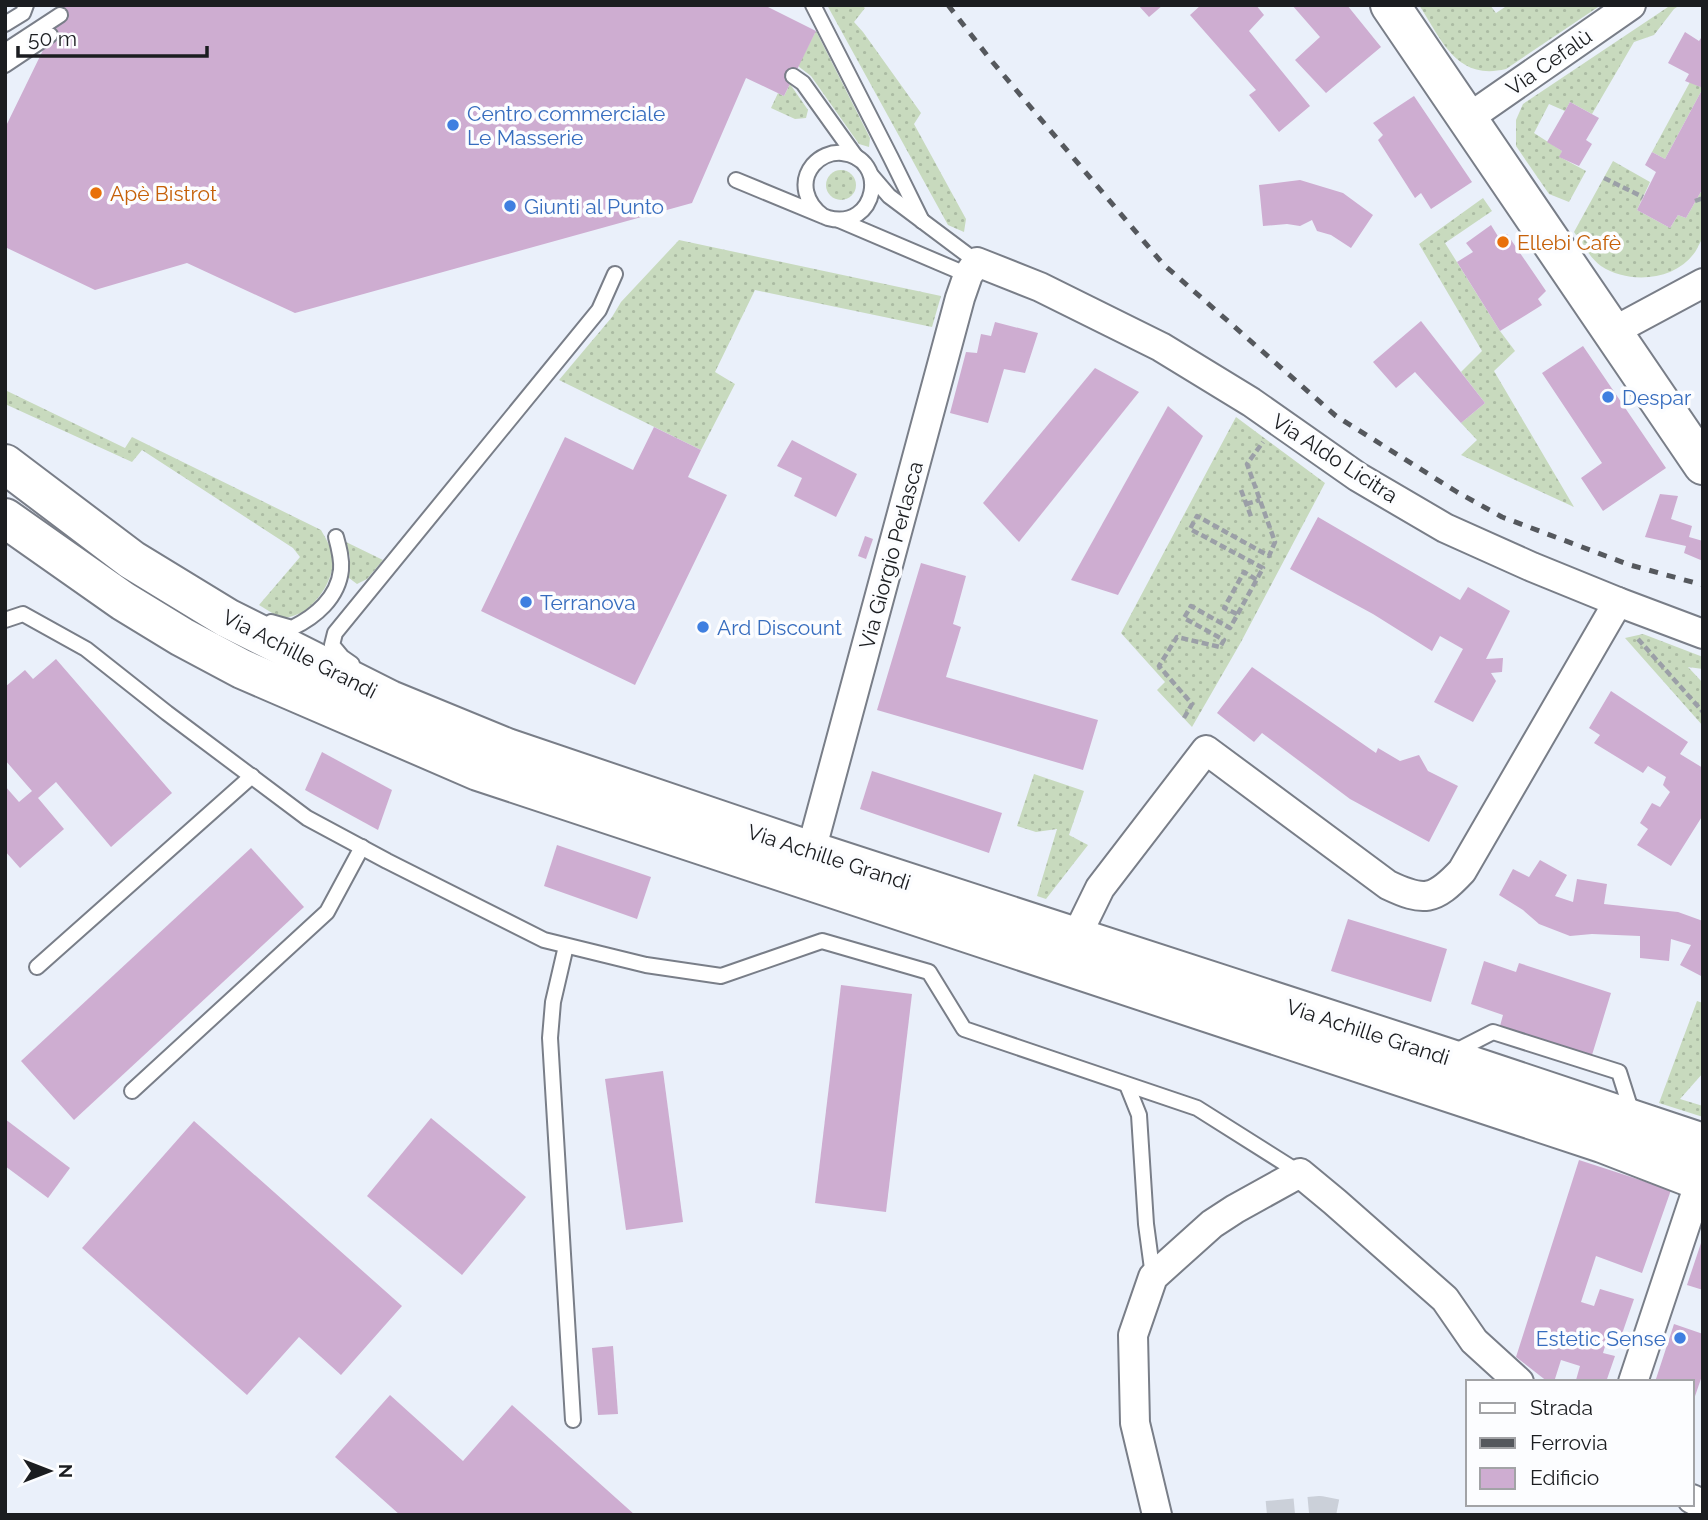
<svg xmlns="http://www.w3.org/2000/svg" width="1708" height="1520" viewBox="0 0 1708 1520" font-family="Raleway,sans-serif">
  <defs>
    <pattern id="grass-dots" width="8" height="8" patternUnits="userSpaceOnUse" patternTransform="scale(1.75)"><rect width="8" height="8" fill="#c8dabe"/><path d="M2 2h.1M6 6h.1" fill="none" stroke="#abbba3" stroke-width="1.8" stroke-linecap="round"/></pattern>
  </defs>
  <rect width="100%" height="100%" fill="#eaf0fa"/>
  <g fill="url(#grass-dots)">
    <polygon points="827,5 861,5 865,8 854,22 863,32 921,113 914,124 966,219 964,232 948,225"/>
    <path d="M1419,5H1490L1496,13L1508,5H1601L1506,69C1456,81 1442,40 1419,5Z"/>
    <polygon points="1671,5 1680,5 1674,9 1654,35 1634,42 1592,114 1570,102 1565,111 1549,104 1534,133 1562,151 1560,157 1586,171 1569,202 1549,194 1516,146 1516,120 1523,104"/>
    <polygon points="816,31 870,138 869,147 859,144 811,76 798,66"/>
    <polygon points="1690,82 1703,88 1665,159 1652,152"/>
    <polygon points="790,84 808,110 806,118 795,119 771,108 778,93 784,96"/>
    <path d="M1613,161L1650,182L1637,210L1670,228L1678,215L1686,218L1703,188C1703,200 1705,227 1703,237C1703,238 1698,246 1698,247C1681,280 1631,286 1601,266C1590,258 1582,243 1574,232Z"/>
    <circle cx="841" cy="185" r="15"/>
    <polygon points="1483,198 1492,211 1445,243 1500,331 1515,351 1494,371 1574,507 1461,455 1477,440 1461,423 1485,403 1461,372 1482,351 1419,244"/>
    <polygon points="679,240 941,296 932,327 755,290 715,372 735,384 701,450 559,380 612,317 621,302"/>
    <path d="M5,390L125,448L132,437L321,530C326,539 333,550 333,560C333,580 319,601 303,612C297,615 289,617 282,619L259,605L300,557L293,548L142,450L132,462L5,404Z"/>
    <polygon points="1236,417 1325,483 1241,642 1192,727 1157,690 1165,682 1121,633"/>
    <polygon points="346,542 383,560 367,579 357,584 349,578 350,557"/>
    <polygon points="1643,634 1703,657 1703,669 1688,667 1703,683 1703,726 1625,638"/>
    <polygon points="1034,774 1084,791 1069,835 1088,845 1046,899 1037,896 1057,829 1036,832 1017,826"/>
    <polygon points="1697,1001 1703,1003 1703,1073 1680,1099 1703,1106 1703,1117 1659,1103"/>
  </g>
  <g fill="#ceadd1">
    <polygon points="65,5 764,5 816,31 784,96 746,78 692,203 295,313 187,263 95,290 5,247 5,128"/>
    <polygon points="1138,5 1163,5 1149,17"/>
    <polygon points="1201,5 1256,5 1264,15 1249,31 1310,106 1279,132 1249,95 1256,90 1190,15"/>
    <polygon points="1292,5 1347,5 1381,47 1326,93 1295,60 1320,37"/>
    <polygon points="1685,32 1699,41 1703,35 1703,188 1686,218 1678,215 1670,228 1637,210 1656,172 1645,165 1652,152 1665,159 1703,88 1685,81 1689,74 1668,63"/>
    <polygon points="1414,96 1472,182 1431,209 1421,193 1415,198 1378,140 1383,135 1373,123"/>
    <polygon points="1570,102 1599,118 1586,140 1592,144 1579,166 1559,157 1562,151 1547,142"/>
    <polygon points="1300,180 1343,193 1373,215 1351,248 1331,235 1317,231 1312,220 1300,226 1287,224 1263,226 1259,185"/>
    <polygon points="1491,225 1499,238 1507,234 1546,291 1538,299 1542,305 1500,331 1457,262 1473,252 1466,243"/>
    <polygon points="1421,321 1485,403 1461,423 1415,372 1396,388 1373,362"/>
    <polygon points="995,322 1038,333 1025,373 1004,369 988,423 950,413 966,352 977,353 981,334 991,336"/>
    <polygon points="1583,346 1666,468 1603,511 1581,478 1602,463 1542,373"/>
    <polygon points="1095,368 1139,392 1019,542 983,503"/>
    <polygon points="1168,406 1203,436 1118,595 1071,580"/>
    <polygon points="654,427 701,450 688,477 727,495 635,685 481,611 565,437 633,470"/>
    <polygon points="792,440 857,474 836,517 794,496 802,478 777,466"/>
    <polygon points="1660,494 1678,496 1671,519 1692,526 1689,537 1703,541 1703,561 1684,553 1686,546 1645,537"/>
    <polygon points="1318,517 1460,600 1468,587 1510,611 1486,659 1503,658 1502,672 1491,673 1496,681 1473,722 1434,702 1463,649 1440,636 1432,651 1373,614 1290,569"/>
    <polygon points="865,536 873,539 866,559 858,556"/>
    <polygon points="921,563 966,576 953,624 961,627 946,677 1098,720 1083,770 877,710"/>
    <polygon points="56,659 172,793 111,847 56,782 38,798 64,829 20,868 5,851 5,786 19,802 32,791 5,760 5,687 25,670 33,679"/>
    <polygon points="1252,667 1376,753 1378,748 1400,761 1419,755 1428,771 1458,786 1429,842 1350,799 1262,733 1254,742 1217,713"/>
    <polygon points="1611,691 1688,742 1680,754 1703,768 1703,815 1671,866 1637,845 1648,829 1640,823 1652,803 1660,807 1670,792 1663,785 1666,777 1648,766 1643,773 1594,743 1600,735 1589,728"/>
    <polygon points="322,752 392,790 378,830 305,790"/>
    <polygon points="872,771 1002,813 989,853 860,809"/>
    <polygon points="557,845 651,877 637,919 544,886"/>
    <polygon points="251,848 304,907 74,1120 21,1061"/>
    <polygon points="1540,860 1567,875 1555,896 1573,902 1577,879 1607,884 1604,904 1678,912 1703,921 1703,977 1680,965 1691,945 1671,939 1669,961 1640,958 1640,936 1592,934 1570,936 1539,924 1523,910 1499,895 1513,869 1529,877"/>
    <polygon points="1348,919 1447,949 1431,1002 1331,971"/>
    <polygon points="1484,961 1516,972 1519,963 1611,993 1592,1055 1500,1026 1503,1015 1471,1004"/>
    <polygon points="841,985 912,994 886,1212 815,1203"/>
    <polygon points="663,1071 683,1222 626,1230 605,1079"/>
    <polygon points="431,1118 526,1197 462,1275 367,1196"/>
    <polygon points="5,1119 70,1168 48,1198 5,1166"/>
    <polygon points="194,1121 402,1306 341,1375 299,1337 247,1395 82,1248"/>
    <polygon points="1579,1160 1671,1190 1642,1273 1596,1256 1581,1302 1594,1306 1600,1289 1634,1299 1622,1334 1610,1330 1603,1353 1615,1356 1606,1382 1582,1382 1576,1380 1580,1366 1561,1360 1554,1382 1548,1382 1516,1357"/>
    <polygon points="1702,1240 1703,1240 1703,1290 1687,1285"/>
    <polygon points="1674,1324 1703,1334 1703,1373 1693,1402 1692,1382 1655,1382"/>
    <polygon points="613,1346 618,1414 598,1415 592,1348"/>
    <polygon points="390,1395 463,1461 512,1405 635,1515 400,1515 335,1457"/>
  </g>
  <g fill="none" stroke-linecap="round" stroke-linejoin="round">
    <polyline stroke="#cbd0d9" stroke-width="28" stroke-dasharray="28 14" stroke-linecap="butt" points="1267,1515 1320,1510 1345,1515"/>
    <defs>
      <g id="lane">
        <polyline points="813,5 891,158 922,221"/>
        <polyline points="5,24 23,13 26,5"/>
        <polyline points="5,51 60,15"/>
        <polyline points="5,65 50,35"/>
        <polyline points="793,76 803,83 856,157"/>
        <polyline points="871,175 889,196 977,262"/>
        <path d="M736,180L828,218C877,231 890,158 842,153C831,152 820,157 813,165C799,182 806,204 823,216"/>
        <polyline points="839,220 968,275"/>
        <polyline points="5,620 23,614 86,649 167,713 307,818 387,861 544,940 646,965 721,976 822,941 929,972 964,1029 1197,1108 1300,1173"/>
        <path d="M271,622L292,628C315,617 338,598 341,570C342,559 339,548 336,537"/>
        <polyline points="352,664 342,657 332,645 335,633 599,310 615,274"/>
        <polyline points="566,946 553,1002 550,1038 573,1420"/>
        <polyline points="37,967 252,776"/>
        <polyline points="1452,1053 1493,1032 1619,1072 1632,1113"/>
        <polyline points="1127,1085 1139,1115 1146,1224 1153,1276"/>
        <polyline points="132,1091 327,912 362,847"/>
      </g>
      <g id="street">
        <polyline points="1467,119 1631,5"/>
        <polyline points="1612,332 1703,283"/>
        <polyline points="811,851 960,298 968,275 977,262 1040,287 1161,347 1251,402 1358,477 1445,528 1532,567 1618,602 1703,634"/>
        <path d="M1076,937L1100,888L1206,750L1388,885C1424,902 1434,901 1462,871L1618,602"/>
        <polyline points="1633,1382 1700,1181"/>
        <polyline points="1692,1499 1703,1505"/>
        <polyline points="1157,1515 1135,1423 1133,1335 1153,1277 1212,1224 1235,1209 1300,1173 1335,1202 1445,1299 1474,1341 1519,1382"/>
      </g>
      <polyline id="secondary" points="1390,5 1703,465"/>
      <g id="primary">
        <polyline points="5,464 132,560 227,618 390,700 507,748 811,851 1445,1057 1703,1143"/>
        <polyline points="5,518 123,601 182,637 242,669 478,771 1602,1143 1703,1182"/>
      </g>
    </defs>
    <use href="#lane" stroke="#797e88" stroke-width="18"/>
    <use href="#street" stroke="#797e88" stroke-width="32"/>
    <use href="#secondary" stroke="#797e88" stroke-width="42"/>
    <use href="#primary" stroke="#797e88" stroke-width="42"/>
    <g stroke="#9b9fa7" stroke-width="4.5" stroke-dasharray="7 3.5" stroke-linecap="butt">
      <polyline points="1604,178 1643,197"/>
      <polyline points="1695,201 1703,198"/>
      <polyline points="1241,490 1252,519"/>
      <polyline points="1246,504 1260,500"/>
      <polyline points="1237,614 1224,608 1244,572 1257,580"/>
      <polyline points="1638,639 1703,712"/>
      <polyline points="1184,718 1192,704 1159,666 1177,637 1220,647 1224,640 1184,618 1191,606 1230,628 1263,568 1190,529 1197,516 1269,556 1275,542 1247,464 1263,442"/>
    </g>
    <use href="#lane" stroke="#fff" stroke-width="14"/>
    <use href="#street" stroke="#fff" stroke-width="28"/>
    <use href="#secondary" stroke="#fff" stroke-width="38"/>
    <use href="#primary" stroke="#fff" stroke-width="38"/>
    <polyline stroke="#55585d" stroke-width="5" stroke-dasharray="9 9" stroke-linecap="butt" points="948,5 990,59 1163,264 1336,416 1457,492 1502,517 1630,565 1703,585"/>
  </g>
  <g fill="#3f7fe0" stroke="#fcfdff" stroke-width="2.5">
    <circle cx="453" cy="125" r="7"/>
    <circle cx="510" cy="206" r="7"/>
    <circle cx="1608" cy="397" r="7"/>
    <circle cx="526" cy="602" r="7"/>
    <circle cx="703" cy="627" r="7"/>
    <circle cx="1680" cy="1338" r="7"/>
  </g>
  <g fill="#e8710a" stroke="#fcfdff" stroke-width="2.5">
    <circle cx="96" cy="193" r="7"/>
    <circle cx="1503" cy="242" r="7"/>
  </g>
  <g text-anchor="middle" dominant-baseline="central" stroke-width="7" stroke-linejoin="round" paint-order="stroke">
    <g font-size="21" fill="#1b1d20" stroke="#fcfdff">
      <text transform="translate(1549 62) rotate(-35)">Via Cefalù</text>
      <text transform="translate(1335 458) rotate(33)">Via Aldo Licitra</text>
      <text transform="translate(891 555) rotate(-75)">Via Giorgio Perlasca</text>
      <text transform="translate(300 654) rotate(27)">Via Achille Grandi</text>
      <text transform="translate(829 857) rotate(18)">Via Achille Grandi</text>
      <text transform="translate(1368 1032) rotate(18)">Via Achille Grandi</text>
    </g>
    <g font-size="21" fill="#366cbe" stroke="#fcfdff" text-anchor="start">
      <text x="467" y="113">Centro commerciale<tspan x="467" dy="24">Le Masserie</tspan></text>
      <text x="524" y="206">Giunti al Punto</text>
      <text x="1622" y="397">Despar</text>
      <text x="540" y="602">Terranova</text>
      <text x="717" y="627">Ard Discount</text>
      <text x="1666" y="1338" text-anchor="end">Estetic Sense</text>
    </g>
    <g font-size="21" fill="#c56008" stroke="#fcfdff" text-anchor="start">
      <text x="110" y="193">Apè Bistrot</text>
      <text x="1517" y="242">Ellebi Cafè</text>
    </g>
  </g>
  <rect width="1708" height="1520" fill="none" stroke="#1b1d20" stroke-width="14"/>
  <rect x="1466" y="1380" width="228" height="126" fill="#fcfdff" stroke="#a2a3a6" stroke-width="2"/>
  <rect x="1480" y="1403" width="35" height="10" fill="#ffffff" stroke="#a2a3a6" stroke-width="2"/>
  <text x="1530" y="1415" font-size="21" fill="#1b1d20">Strada</text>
  <rect x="1480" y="1438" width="35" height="10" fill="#55585d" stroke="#a2a3a6" stroke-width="2"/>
  <text x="1530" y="1450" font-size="21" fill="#1b1d20">Ferrovia</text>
  <rect x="1480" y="1468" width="35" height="21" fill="#ceadd1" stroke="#a2a3a6" stroke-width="2"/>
  <text x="1530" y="1485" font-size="21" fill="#1b1d20">Edificio</text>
  <g transform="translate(49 1471) rotate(90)" stroke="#fcfdff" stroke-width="5" paint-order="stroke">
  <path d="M0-5L12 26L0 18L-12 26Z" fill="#1b1d20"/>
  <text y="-10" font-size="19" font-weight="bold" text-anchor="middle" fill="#1b1d20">N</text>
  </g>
  <path d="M18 46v10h189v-10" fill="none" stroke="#1b1d20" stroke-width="3.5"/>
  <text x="28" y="46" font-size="21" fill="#1b1d20" stroke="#fcfdff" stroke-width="5" paint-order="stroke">50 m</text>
</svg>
